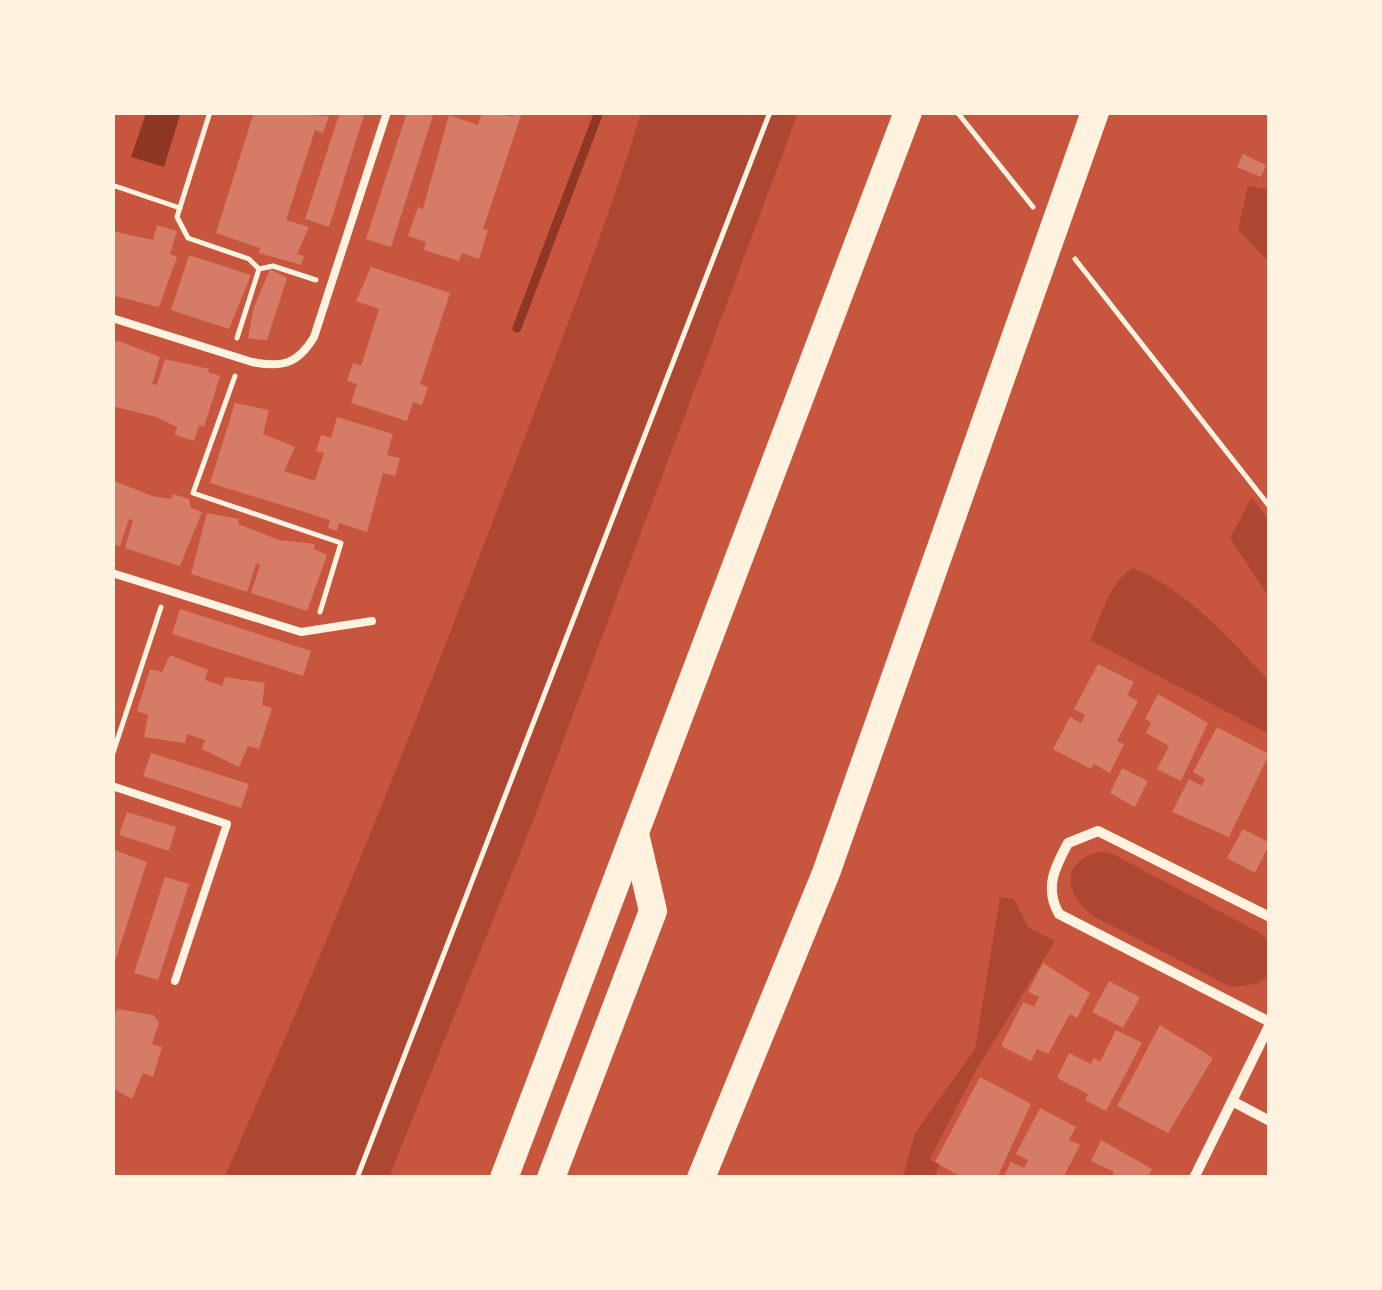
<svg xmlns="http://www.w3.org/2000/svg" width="1382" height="1290" viewBox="0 0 1382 1290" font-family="'Sofia Sans Condensed',sans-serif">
  <rect width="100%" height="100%" fill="#c8553d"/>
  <g fill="#ae4732">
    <path d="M641,113H798L533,821L389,1177L224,1178C324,953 415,727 502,497C550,370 601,243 641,113Z"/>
    <polygon points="1248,186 1269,190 1269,263 1238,229"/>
    <polygon points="1252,497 1269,521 1269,597 1230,538"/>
    <path d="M1133,568C1187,590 1230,639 1269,681V734L1090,640C1102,616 1109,582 1133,568Z"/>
    <path d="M1098,852L1111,853L1262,934L1269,944L1268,976L1256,984L1231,987L1093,916C1066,895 1058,864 1098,852Z"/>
    <polygon points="1000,897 1014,899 1028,927 1055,941 975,1072 929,1160 939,1164 935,1177 903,1177 915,1133 975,1049"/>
  </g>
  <polygon fill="#8f3625" points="146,113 180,115 164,167 131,157"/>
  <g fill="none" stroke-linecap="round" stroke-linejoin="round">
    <polyline stroke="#8f3625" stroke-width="9" points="517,328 599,112"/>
  </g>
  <g fill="#d67c66">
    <polygon points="254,112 329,116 323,133 315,130 286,220 309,227 297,254 304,256 301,265 259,253 260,248 216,233"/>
    <polygon points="340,112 365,112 329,227 305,219"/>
    <polygon points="407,112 434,112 391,247 366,239"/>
    <polygon points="482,112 512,116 522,112 483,229 488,230 479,259 462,253 459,261 424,250 426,242 408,236 418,207 423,209 449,115 478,125"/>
    <polygon points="1243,154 1266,165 1261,177 1237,167"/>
    <polygon points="157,225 177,231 170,254 177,257 159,307 115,296 112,231 153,240"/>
    <polygon points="189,255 251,275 229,329 171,310"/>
    <polygon points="371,267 450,293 420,384 428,387 422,405 413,402 407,421 351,403 357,384 347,381 353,363 361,366 379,309 356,301"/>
    <polygon points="270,269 287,278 267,340 252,339 248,338 254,307"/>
    <polygon points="119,341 160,357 152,384 157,385 165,359 209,369 208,372 220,376 204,427 199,425 194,441 175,435 177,427 156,417 112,406 112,342"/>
    <polygon points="235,403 269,410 263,434 295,447 284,471 315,481 324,453 316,451 321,435 331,438 337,417 393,434 387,455 400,458 395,476 383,473 367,532 339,523 337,531 328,528 330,520 210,483"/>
    <polygon points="112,480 152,496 171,499 173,494 189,499 191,508 202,512 180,566 125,548 133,520 129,519 120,546 112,544"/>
    <polygon points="207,513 239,519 238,524 279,540 315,544 314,549 327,555 307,611 251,593 260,565 256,564 247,592 191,574"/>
    <polygon points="180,609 311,651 303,676 172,634"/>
    <polygon points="170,655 208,670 205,680 222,686 225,677 265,683 262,705 272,708 259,749 248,746 239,767 202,749 205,740 187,734 185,743 144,737 148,715 137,711 150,669 162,672"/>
    <polygon points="1098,664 1134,682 1127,695 1138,701 1117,741 1124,744 1110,773 1094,764 1091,769 1053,749 1070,717 1081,723 1085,715 1074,709"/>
    <polygon points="1158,694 1208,723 1181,781 1157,769 1169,746 1146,733 1151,722 1145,719"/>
    <polygon points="1217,727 1269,754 1229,837 1172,812 1189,779 1202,786 1205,779 1193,772"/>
    <polygon points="151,753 249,784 241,808 143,776"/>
    <polygon points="1122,768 1148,781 1135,807 1110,793"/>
    <polygon points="127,812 176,827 169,851 119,835"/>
    <polygon points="1243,829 1270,843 1255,873 1227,858"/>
    <polygon points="112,849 147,862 113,968 112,968"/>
    <polygon points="165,877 189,884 158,980 134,973"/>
    <polygon points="1043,963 1090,993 1077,1018 1070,1014 1048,1054 1037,1049 1031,1061 1001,1046 1023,1002 1034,1007 1039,997 1028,992"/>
    <polygon points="1109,981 1140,997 1123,1028 1092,1012"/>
    <polygon points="118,1009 153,1015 159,1022 152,1044 162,1047 153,1077 143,1073 132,1099 112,1088 112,1018"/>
    <polygon points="1160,1025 1213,1058 1168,1133 1117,1106"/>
    <polygon points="1116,1030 1142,1043 1106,1111 1085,1100 1088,1094 1057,1078 1069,1053 1091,1064 1094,1058 1100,1062"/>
    <polygon points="980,1077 1031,1104 997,1178 963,1178 935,1162"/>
    <polygon points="1040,1108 1076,1127 1069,1140 1080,1145 1063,1178 1003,1178 1011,1162 1024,1168 1028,1160 1016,1154"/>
    <polygon points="1101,1140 1152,1169 1147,1178 1111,1178 1114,1172 1091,1161"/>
  </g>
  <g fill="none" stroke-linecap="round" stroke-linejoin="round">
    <g stroke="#fff3e0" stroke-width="5">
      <polyline points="210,112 177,217 188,238 249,259 259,269 273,266 316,280"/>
      <polyline points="957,112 1033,207"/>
      <polyline points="112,185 180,208"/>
      <polyline points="1075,259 1270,507"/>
      <polyline points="237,338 259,269"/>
      <polyline points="235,376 193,493 341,543 320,612"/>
      <polyline points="112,756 161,607"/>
      <polyline points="357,1178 770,112"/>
    </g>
    <g stroke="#fff3e0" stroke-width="8">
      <path d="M112,318L252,362C282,368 298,364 314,337L387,112"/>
      <polyline points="112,573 301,632 372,621"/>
      <polyline points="112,786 227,824 175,981"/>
    </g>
    <g stroke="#fff3e0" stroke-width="10">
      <path d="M1270,917L1098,831L1068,843C1055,867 1044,888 1059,914L1270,1022"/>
      <polyline points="1232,1101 1270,1121"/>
      <polyline points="1194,1178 1270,1024"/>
    </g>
    <g stroke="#fff3e0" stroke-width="28">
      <polyline points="504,1178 908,112"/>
      <polyline points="551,1178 653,911 636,838"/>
      <polyline points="701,1178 826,873 1095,112"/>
    </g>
  </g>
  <rect width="1382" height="1290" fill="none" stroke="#fff3e0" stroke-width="230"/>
</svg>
